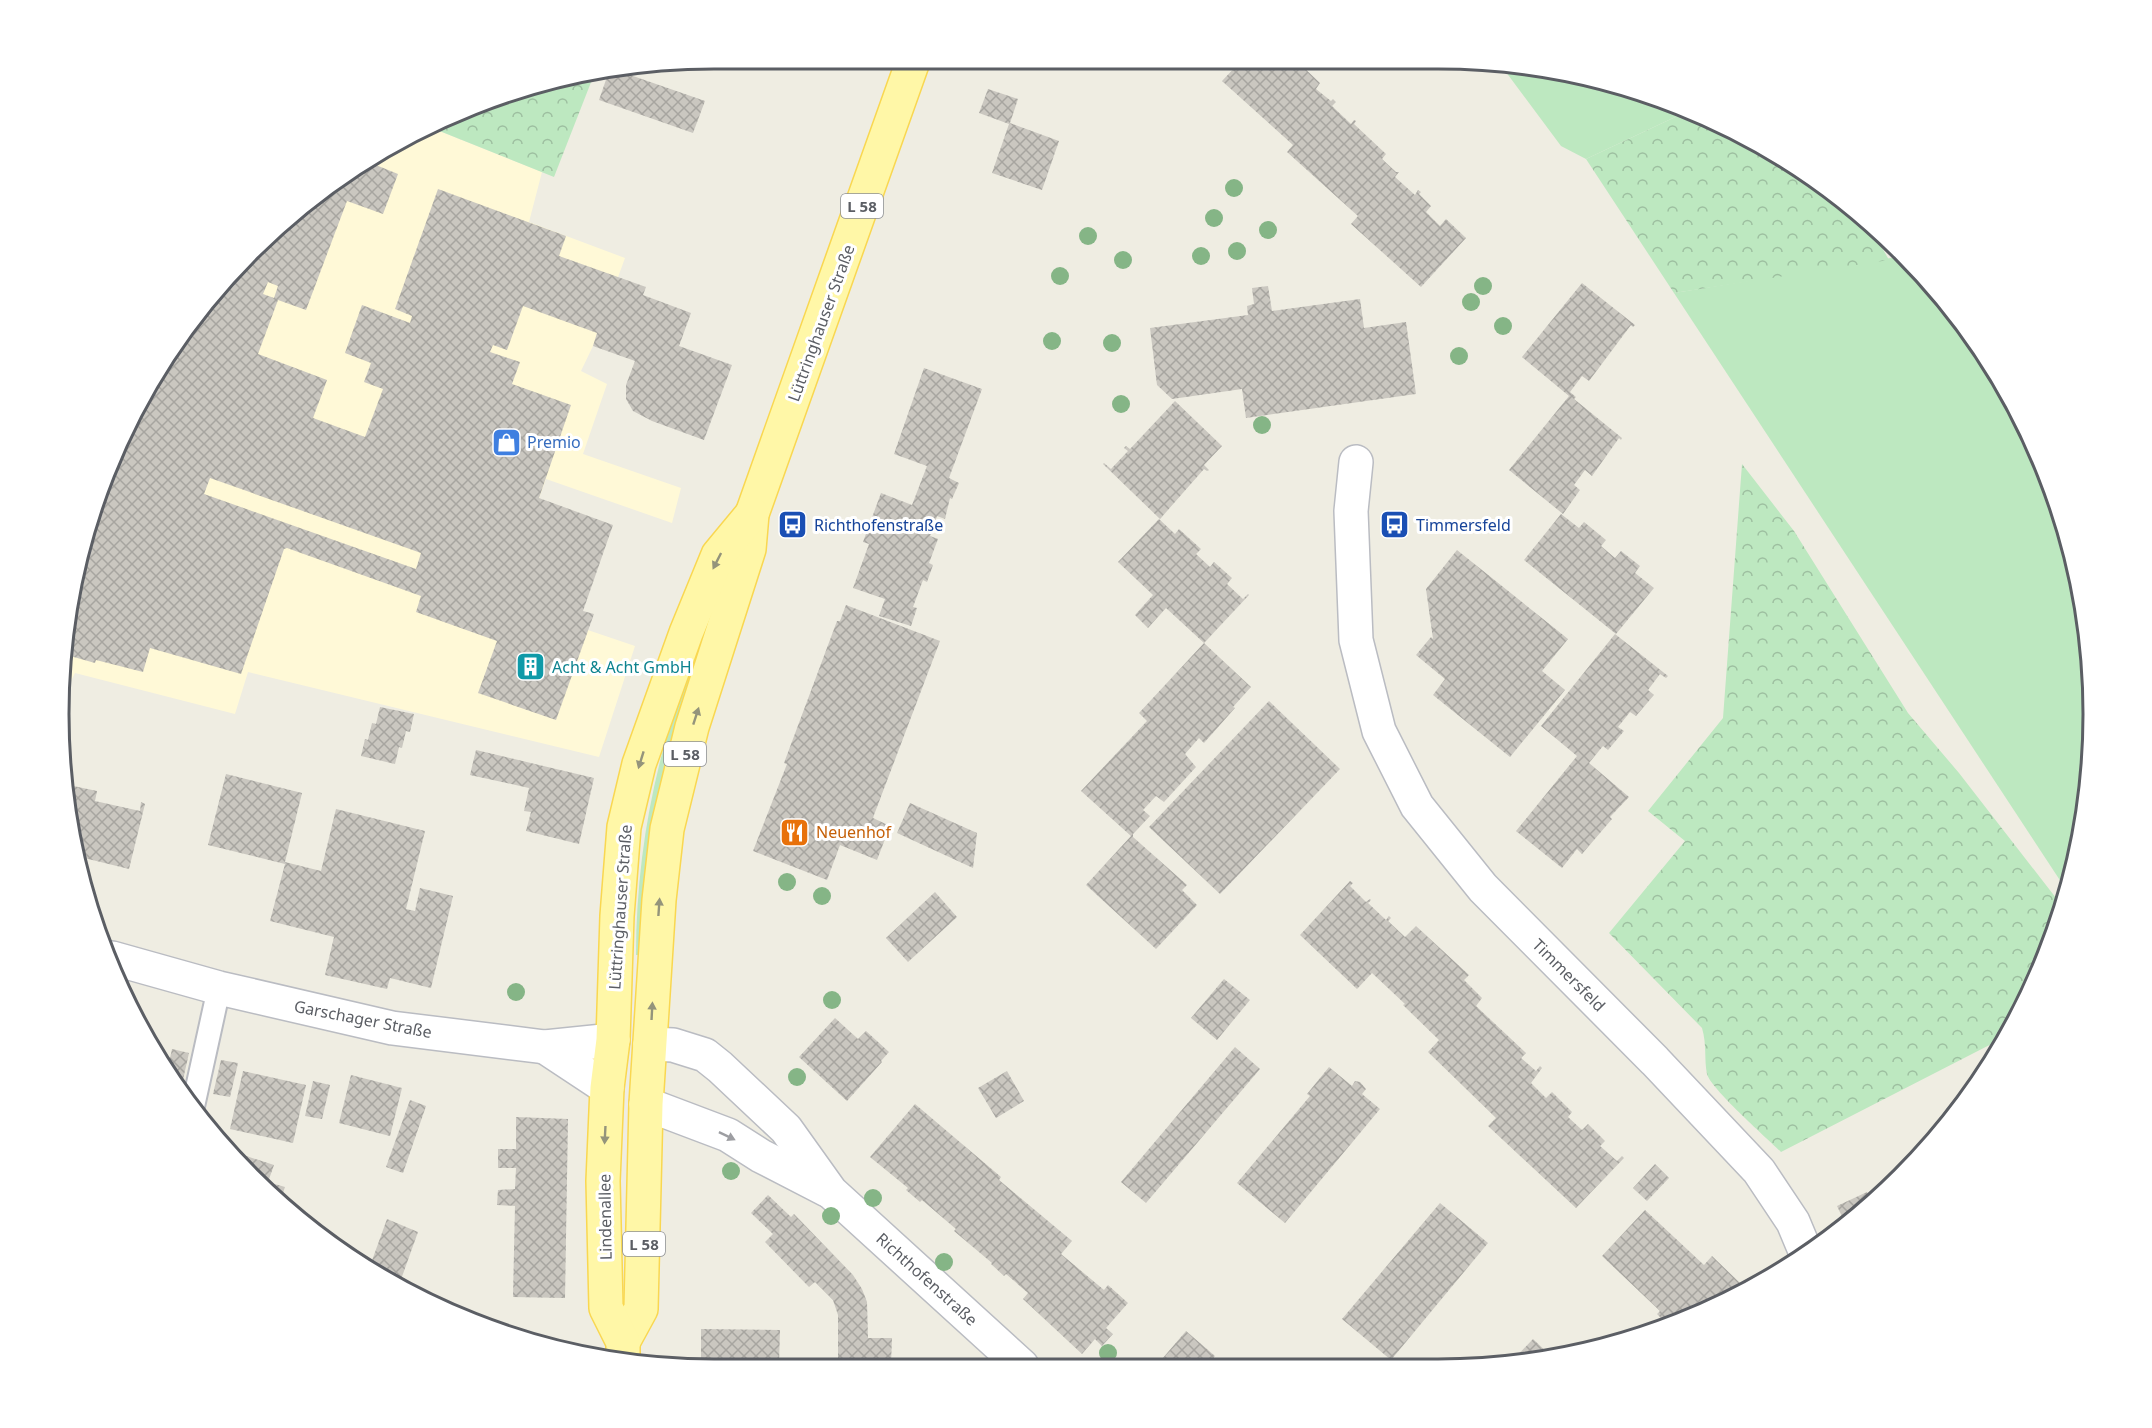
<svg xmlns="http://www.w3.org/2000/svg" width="2152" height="1428" viewBox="0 0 2152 1428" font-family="'Noto Sans',sans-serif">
  <defs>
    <pattern id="forest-crowns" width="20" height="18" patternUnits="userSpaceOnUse" patternTransform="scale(1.5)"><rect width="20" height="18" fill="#bde8c0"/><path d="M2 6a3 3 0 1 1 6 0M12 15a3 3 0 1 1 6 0" fill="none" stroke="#9dbfa0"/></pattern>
    <pattern id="building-cross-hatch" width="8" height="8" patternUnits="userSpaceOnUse" patternTransform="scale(1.5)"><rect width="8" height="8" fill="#cac7c0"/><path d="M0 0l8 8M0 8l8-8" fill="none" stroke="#a7a5a0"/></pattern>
  </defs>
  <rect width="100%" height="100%" fill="#efede2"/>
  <polygon fill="#fff9d7" points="432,128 542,172 529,222 625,258 593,346 581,371 607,384 583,454 681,488 672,523 546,479 502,601 635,646 599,757 248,672 235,714 75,673 60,703 60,671 81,545 108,463 194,315 282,221 350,169"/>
  <g fill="#bde8c0">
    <path d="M1500,64C1566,64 1627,88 1688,111L1586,159L1561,146Z"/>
    <polygon points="1903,256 1958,315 2026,424 2071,545 2092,671 2088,800 2067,891 1674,293"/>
    <path d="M710,619L644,955H636C636,876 648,797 671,722C682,687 696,653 710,619Z"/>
  </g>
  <g fill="url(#forest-crowns)">
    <polygon points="595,72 554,177 432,128 504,93"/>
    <polygon points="1688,111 1728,126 1866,219 1889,260 1674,293 1586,159"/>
    <path d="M1742,464L1794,531L1908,713L1959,773L2056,898L2062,909L2059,925L2009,1035L1781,1152C1767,1138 1711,1089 1707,1074C1704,1059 1707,1045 1702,1028L1609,933L1685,841L1648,811L1723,718Z"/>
  </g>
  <g fill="url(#building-cross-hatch)" fill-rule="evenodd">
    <polygon points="1238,64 1300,64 1320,83 1316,89 1331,101 1333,99 1336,102 1332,106 1351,124 1354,120 1356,121 1354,124 1386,154 1382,159 1396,172 1399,172 1395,177 1415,195 1418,190 1421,192 1419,194 1431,206 1426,212 1440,226 1446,219 1466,238 1421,287 1351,224 1358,216 1287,152 1293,145 1222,81"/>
    <polygon points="610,68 705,101 693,133 599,100"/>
    <polygon points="988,89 1018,99 1010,123 1059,141 1042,190 992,173 1009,124 979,113"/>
    <path d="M366,161L398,174L383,214L347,201L306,310L278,300L258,354L327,380L313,418L365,437L383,389L364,382L371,363L345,353L362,305L410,323L412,316L395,309L438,189L566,236L559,256L646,287L643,295L691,313L679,346L732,365L704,440L652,421L633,411L626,399V385L635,361L593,346L597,333L523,306L507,350L493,345L490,352L520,362L512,384L571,405L539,498L613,525L583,611L594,614L556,720L478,693L497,641L416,612L421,596L287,548L284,549L241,674L150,648L143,672L96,660L95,663L63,654L81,545L108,463L194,315L282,221L350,169ZM268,282L278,286L274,298L263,294ZM210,478L421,553L416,569L204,494Z"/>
    <polygon points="1582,283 1635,325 1633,327 1631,325 1589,381 1582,376 1570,392 1576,397 1574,399 1622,438 1621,440 1619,438 1592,476 1585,470 1574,485 1580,490 1563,514 1509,470 1569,396 1522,357"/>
    <polygon points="1268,286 1272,311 1360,299 1364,328 1406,322 1416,394 1246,418 1242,389 1172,399 1157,385 1150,328 1248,315 1247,306 1254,304 1252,288"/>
    <polygon points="924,368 982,389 949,478 959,483 952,499 950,498 945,519 937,516 930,536 938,539 929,563 933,565 927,582 923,580 913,607 917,608 911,626 879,616 885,599 853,588 869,544 863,542 881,493 912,505 927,466 894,454"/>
    <polygon points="1175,401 1222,446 1204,465 1209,470 1207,471 1204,469 1160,519 1103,464 1104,463 1111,469 1128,451 1124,448 1126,446 1130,449"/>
    <polygon points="1561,514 1579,528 1584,522 1606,540 1601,546 1615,558 1621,551 1640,566 1635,573 1654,588 1616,634 1524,560"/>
    <polygon points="1159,519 1175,534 1179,529 1201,549 1196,554 1210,567 1214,562 1232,578 1227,584 1243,599 1248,594 1249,595 1204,643 1251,687 1233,707 1235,708 1204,743 1199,738 1185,754 1196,767 1164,802 1156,796 1143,810 1150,816 1133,834 1133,837 1187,885 1182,890 1197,905 1156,949 1086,885 1131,836 1081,791 1147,721 1139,713 1204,643 1166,608 1148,628 1135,615 1153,595 1118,562"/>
    <polygon points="1457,550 1568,639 1542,671 1565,690 1510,757 1433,695 1445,679 1416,655 1431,637 1433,639 1426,589"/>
    <polygon points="846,605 940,641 874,815 873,818 890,826 877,860 840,845 827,880 753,851 787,764 784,763 837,621 840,621"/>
    <polygon points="1615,634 1668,676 1666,678 1660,674 1648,690 1654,695 1636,716 1630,712 1618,727 1624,731 1608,750 1603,746 1589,763 1629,797 1610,817 1612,819 1582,854 1577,849 1562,868 1516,831 1577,756 1541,726"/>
    <polygon points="1269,701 1340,769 1220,894 1149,827"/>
    <polygon points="380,707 414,714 410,732 406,731 402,748 399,747 395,764 361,756 365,739 368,740 372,723 376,724"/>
    <polygon points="476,750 594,778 579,844 526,831 531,812 524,811 529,788 470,775"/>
    <polygon points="226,774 302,793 285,862 321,871 336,809 425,831 406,909 415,911 420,888 453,896 431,988 390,978 387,989 325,975 334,937 270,921 285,864 208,845"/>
    <polygon points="64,784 97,791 95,801 140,811 141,802 145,804 129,869 76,856"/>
    <polygon points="910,803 977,833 973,868 897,833"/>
    <polygon points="1350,881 1353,883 1350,886 1366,902 1370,899 1371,900 1368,903 1386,920 1389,916 1391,918 1388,921 1405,937 1416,926 1469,975 1464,980 1482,998 1476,1006 1526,1053 1521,1058 1536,1071 1540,1066 1542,1068 1531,1083 1546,1098 1552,1092 1572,1112 1568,1117 1582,1130 1588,1124 1605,1141 1600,1146 1617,1161 1622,1156 1624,1158 1576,1208 1488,1126 1496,1118 1428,1052 1439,1040 1403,1005 1405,1004 1372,973 1357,989 1300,935"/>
    <polygon points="935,892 957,917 908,962 886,938"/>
    <polygon points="1224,979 1250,1000 1217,1040 1191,1018"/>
    <polygon points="835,1018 858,1039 866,1031 889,1052 881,1061 882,1062 847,1101 799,1057"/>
    <polygon points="1235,1047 1260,1069 1146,1203 1121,1182"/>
    <polygon points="172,1049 189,1053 180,1093 167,1072"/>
    <polygon points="221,1060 238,1063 230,1097 213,1094"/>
    <polygon points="1329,1067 1352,1086 1355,1081 1360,1082 1366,1089 1362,1094 1380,1109 1285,1223 1237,1183 1310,1096 1307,1094"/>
    <polygon points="243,1071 306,1085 293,1143 230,1129"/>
    <polygon points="1007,1071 1024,1101 996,1118 978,1088"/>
    <polygon points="351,1075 402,1088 390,1136 339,1123"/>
    <polygon points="313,1081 330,1085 322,1119 305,1116"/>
    <polygon points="410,1100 426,1106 403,1173 386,1167"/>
    <polygon points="915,1104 1001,1177 999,1180 1072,1241 1061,1254 1104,1290 1108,1285 1128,1303 1106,1328 1113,1334 1102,1346 1095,1339 1082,1354 1023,1299 1028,1293 1006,1274 1004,1276 991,1264 992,1263 954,1231 956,1229 922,1200 920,1202 906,1190 908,1188 870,1157"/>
    <polygon points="516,1117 568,1119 565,1298 513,1297 515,1206 497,1205 498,1190 515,1189 516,1168 498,1168 498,1149 516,1149"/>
    <polygon points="240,1154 274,1165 268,1182 285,1187 279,1204 238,1160"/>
    <polygon points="1655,1164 1669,1178 1647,1201 1633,1188"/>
    <polygon points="1867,1192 1871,1202 1846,1225 1837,1206"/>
    <polygon points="768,1195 791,1217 794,1214 853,1275 862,1289 867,1302 868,1338 892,1338 891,1364 838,1365 838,1315 833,1300 815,1282 809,1287 765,1242 773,1234 751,1213"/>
    <polygon points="1440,1203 1488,1243 1391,1360 1342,1319"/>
    <polygon points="1645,1210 1704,1265 1712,1256 1740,1283 1728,1296 1732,1300 1668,1325 1657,1314 1660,1311 1602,1256"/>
    <polygon points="387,1219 418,1232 399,1285 370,1266"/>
    <polygon points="701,1329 780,1330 779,1365 701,1364"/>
    <polygon points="1186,1331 1215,1356 1211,1361 1218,1367 1156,1366"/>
    <polygon points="1533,1339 1551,1356 1510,1363"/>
  </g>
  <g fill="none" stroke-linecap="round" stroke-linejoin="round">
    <defs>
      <polyline id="service" points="192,1111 219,988"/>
      <g id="minor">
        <polyline points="1356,462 1351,511 1356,640 1379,731 1417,806 1483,888 1655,1061 1759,1171 1793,1222 1806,1253"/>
        <polyline points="112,958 219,988 392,1028 545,1047 613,1040"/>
        <polyline points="650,1044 673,1045 705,1055 720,1067 786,1129 831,1192 1022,1366"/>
        <polyline points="545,1047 607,1088"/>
        <polyline points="646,1104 728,1135 761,1156 827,1190"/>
      </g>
      <g id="primary">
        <polyline points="623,1342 641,1309 646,1104 659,900 667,829 692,727 749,549 752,514 912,64"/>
        <polyline points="623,1358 623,1342 606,1308 603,1181 607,1088 613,1040 617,916 624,827 639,764 686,633 718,555 752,514"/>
      </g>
    </defs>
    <use href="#service" stroke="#babcc2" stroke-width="26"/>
    <use href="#minor" stroke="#babcc2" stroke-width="36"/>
    <use href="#primary" stroke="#f9d751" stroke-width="36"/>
    <use href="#service" stroke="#fff" stroke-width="22"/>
    <use href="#minor" stroke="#fff" stroke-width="33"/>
    <use href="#primary" stroke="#fff7a7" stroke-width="33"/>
  </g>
  <g fill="#85b586">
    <circle cx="1234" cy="188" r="9"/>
    <circle cx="1214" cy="218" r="9"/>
    <circle cx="1268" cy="230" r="9"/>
    <circle cx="1088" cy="236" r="9"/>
    <circle cx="1237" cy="251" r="9"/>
    <circle cx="1201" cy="256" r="9"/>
    <circle cx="1123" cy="260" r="9"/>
    <circle cx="1060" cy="276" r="9"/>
    <circle cx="1483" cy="286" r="9"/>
    <circle cx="1471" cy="302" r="9"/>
    <circle cx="1503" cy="326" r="9"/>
    <circle cx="1052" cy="341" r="9"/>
    <circle cx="1112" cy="343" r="9"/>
    <circle cx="1459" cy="356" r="9"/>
    <circle cx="1121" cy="404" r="9"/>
    <circle cx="1262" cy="425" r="9"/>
    <circle cx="787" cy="882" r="9"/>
    <circle cx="822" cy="896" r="9"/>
    <circle cx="516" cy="992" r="9"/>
    <circle cx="832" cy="1000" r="9"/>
    <circle cx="797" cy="1077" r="9"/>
    <circle cx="731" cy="1171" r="9"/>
    <circle cx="873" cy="1198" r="9"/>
    <circle cx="831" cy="1216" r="9"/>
    <circle cx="944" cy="1262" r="9"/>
    <circle cx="1108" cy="1353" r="9"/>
  </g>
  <defs><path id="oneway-solid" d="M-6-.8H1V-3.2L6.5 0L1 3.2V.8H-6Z" transform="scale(1.5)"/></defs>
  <g fill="#94947b">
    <use href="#oneway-solid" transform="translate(717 561) rotate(117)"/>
    <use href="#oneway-solid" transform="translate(696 716) rotate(-72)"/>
    <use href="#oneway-solid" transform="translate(641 760) rotate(107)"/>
    <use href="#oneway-solid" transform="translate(659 907) rotate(-86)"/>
    <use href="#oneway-solid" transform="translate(652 1011) rotate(-87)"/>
    <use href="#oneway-solid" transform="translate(605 1135) rotate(93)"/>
  </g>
  <use fill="#9d9ea2" href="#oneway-solid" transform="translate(727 1136) rotate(26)"/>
  <defs>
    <symbol id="shop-square" viewBox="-11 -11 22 22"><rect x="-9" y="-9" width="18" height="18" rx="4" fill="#3f7fe0" stroke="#fff"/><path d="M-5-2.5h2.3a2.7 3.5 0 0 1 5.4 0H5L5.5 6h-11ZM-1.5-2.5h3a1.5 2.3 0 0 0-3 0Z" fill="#fff"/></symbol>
    <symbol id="bus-square" viewBox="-11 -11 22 22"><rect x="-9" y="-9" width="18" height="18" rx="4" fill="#1a4fb4" stroke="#fff"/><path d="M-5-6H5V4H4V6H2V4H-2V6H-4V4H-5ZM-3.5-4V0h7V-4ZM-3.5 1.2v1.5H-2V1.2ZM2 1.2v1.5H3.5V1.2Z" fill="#fff"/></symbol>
    <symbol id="building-square" viewBox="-11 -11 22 22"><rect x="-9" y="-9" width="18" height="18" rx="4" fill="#0f9aa8" stroke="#fff"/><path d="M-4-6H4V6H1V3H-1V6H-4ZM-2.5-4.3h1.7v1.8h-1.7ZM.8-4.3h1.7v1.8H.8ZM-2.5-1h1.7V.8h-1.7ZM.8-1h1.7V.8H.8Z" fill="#fff"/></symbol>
    <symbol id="restaurant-square" viewBox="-11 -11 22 22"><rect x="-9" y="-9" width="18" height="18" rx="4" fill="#e8710a" stroke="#fff"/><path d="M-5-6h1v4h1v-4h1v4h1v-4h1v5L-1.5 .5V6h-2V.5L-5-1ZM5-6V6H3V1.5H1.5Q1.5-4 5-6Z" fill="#fff"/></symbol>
  </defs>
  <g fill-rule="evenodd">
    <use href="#shop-square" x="490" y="426" width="33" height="33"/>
    <use href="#bus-square" x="776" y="508" width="33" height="33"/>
    <use href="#bus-square" x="1378" y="508" width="33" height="33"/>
    <use href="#building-square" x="514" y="650" width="33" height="33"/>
    <use href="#restaurant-square" x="778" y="816" width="33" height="33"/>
  </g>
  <g text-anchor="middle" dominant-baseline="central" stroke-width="6" stroke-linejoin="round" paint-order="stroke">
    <g fill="#fff" stroke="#8c8e92" stroke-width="1.5">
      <rect x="841" y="194" width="42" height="24" rx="4.5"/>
      <rect x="664" y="742" width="42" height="24" rx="4.5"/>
      <rect x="623" y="1232" width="42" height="24" rx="4.5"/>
    </g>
    <g font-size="15" font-weight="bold" fill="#5b5e64">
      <text x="862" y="206">L 58</text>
      <text x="685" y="754">L 58</text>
      <text x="644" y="1244">L 58</text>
    </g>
    <g font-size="16" fill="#5b5e64" stroke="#fff">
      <text transform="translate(821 323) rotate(-70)">Lüttringhauser Straße</text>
      <text transform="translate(620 907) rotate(-86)">Lüttringhauser Straße</text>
      <text transform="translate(1569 975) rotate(45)">Timmersfeld</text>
      <text transform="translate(363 1019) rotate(11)">Garschager Straße</text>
      <text transform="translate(605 1217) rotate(-91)">Lindenallee</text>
      <text transform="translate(927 1279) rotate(42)">Richthofenstraße</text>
    </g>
    <g font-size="16" fill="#366cbe" stroke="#fff" text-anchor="start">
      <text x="527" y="442">Premio</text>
    </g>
    <g font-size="16" fill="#164399" stroke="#fff" text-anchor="start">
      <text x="814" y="525">Richthofenstraße</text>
      <text x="1416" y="525">Timmersfeld</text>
    </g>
    <g font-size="16" fill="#0d838f" stroke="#fff" text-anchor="start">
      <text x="552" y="667">Acht &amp; Acht GmbH</text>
    </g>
    <g font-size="16" fill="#c56008" stroke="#fff" text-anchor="start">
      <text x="816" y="832">Neuenhof</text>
    </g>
  </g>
  <path d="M0 0H2152V1428H0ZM714 69H1438A645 645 0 0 1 2083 714V714A645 645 0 0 1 1438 1359H714A645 645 0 0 1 69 714V714A645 645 0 0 1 714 69Z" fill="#fff" fill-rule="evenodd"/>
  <path fill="none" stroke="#5b5e64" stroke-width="3" d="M714 69H1438A645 645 0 0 1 2083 714V714A645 645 0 0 1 1438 1359H714A645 645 0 0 1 69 714V714A645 645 0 0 1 714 69Z"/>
</svg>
